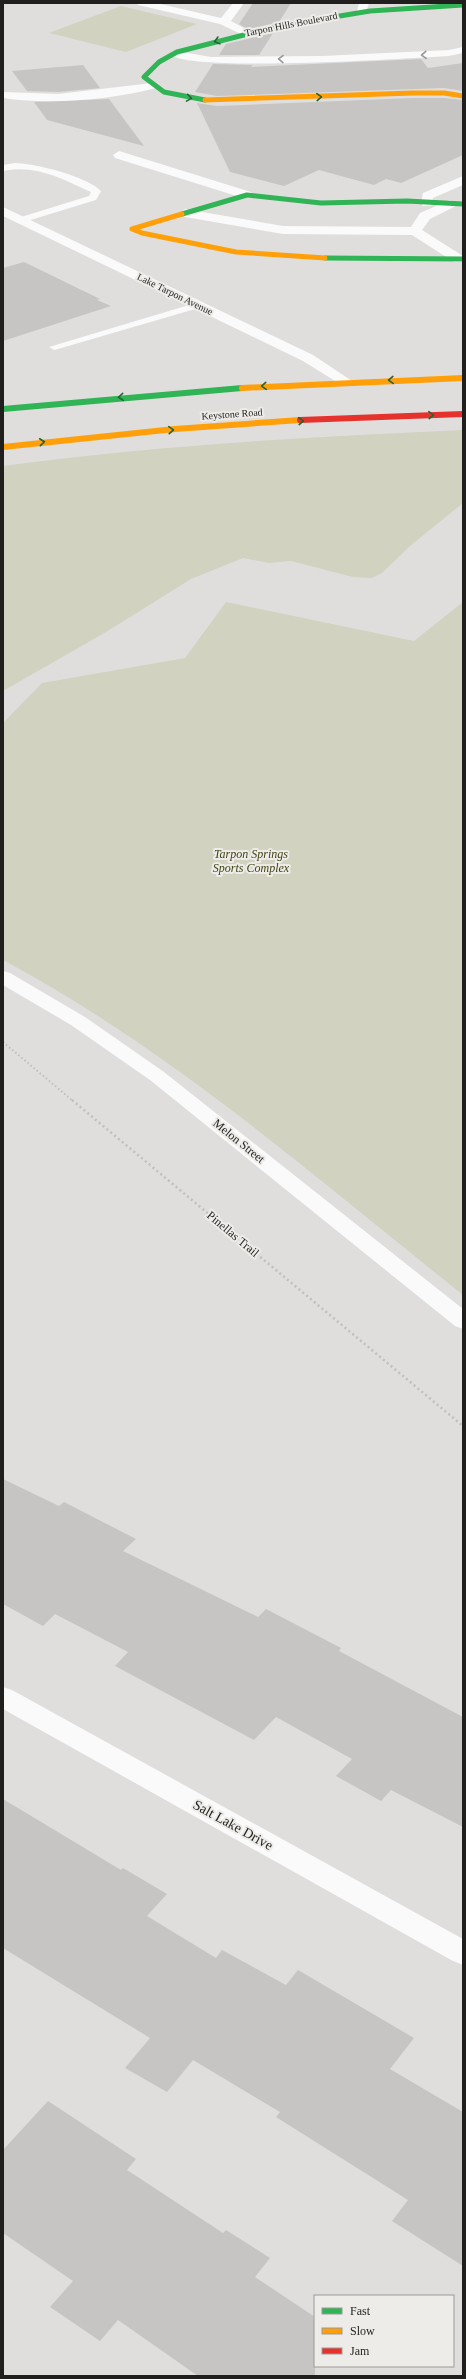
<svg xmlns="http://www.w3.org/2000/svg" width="466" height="2379" viewBox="0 0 466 2379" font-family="Georgia,serif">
  <rect width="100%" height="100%" fill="#dfdedc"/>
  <g fill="#d1d2c0">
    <polygon points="121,6 197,24 126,52 49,33"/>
    <path d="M463,430V503L410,546L382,573L372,578L353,577L291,561L269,563L243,558L191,579L106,632L3,691V466C155,445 310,437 463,430Z"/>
    <path d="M226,602L414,641L463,602V1295C315,1177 171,1050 3,960V723L42,683L185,658Z"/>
  </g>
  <g fill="#c6c5c4">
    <polygon points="253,3 291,3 279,22 248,29 239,24"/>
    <polygon points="273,33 259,55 219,55 226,44"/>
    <polygon points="421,59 428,68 463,63 463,91 444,88 217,96 195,92 213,64 253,65 251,67"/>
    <polygon points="83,65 100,88 58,92 27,91 12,71"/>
    <polygon points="413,98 444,98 463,100 463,155 401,183 386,179 374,185 319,170 284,186 230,172 197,103 217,106"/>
    <polygon points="109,99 144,146 47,120 34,102"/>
    <polygon points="24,262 100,299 97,300 111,306 3,341 3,268"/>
    <polygon points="3,1479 59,1506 64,1502 136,1539 123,1551 258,1617 266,1609 341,1648 339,1651 463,1717 463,1827 391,1790 381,1801 336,1776 352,1759 276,1717 254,1740 115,1666 128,1652 55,1614 43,1626 3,1604"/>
    <polygon points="3,1799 121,1870 123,1868 167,1894 147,1916 216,1958 222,1950 286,1985 298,1970 414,2038 390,2069 463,2112 463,2266 392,2221 408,2200 276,2117 280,2112 193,2060 167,2092 125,2068 150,2038 3,1948"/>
    <polygon points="48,2101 136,2159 127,2170 223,2233 226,2230 270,2258 255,2277 315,2317 315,2376 198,2376 118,2320 100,2341 50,2307 73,2281 3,2233 3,2150"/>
  </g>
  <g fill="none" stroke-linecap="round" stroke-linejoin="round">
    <polyline stroke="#bfbfbe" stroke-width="2" stroke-dasharray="1.5 2.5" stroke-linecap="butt" points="3,1042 73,1101"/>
    <polyline stroke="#bfbfbe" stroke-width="2.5" stroke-dasharray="2 3" stroke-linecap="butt" points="72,1100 463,1426"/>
    <g fill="#fafafa" fill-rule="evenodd">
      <path d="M15,163C35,163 88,177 101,191L96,200L24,222H18V218L89,196L91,192C62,179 36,164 3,171V165Z"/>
      <polygon points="199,302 202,303 202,307 58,349 54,350 49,347"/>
    </g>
    <g fill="#fafafa" fill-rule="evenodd">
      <polygon points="137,3 156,3 221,18 233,3 244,3 231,21 253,33 247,36 243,35 220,24 138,5"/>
      <polygon points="359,3 369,3 366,13 358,13 357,11"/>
      <path d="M463,47V53L449,56C414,58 185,73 170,54L176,51L211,57L322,56L449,50Z"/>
      <path d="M152,83L158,86L156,88C111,100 49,105 3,98V92L58,94Z"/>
      <polygon points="119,151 251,192 253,195 251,198 243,198 115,158 113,155"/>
      <polygon points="463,176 463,185 433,198 431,206 423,206 421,203 423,193"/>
      <polygon points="450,200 456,204 454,207 430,219 422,230 463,256 463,262 454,262 412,235 283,234 185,217 179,213 185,209 283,226 411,227 420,213"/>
      <polygon points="3,207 313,355 352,381 350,384 340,384 303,361 3,216"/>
      <polygon points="3,971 10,973 85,1017 164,1072 463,1309 463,1329 455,1326 150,1080 71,1025 3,985"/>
      <polygon points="3,1687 12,1690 463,1939 463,1965 453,1961 3,1709"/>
    </g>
    <g stroke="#30b455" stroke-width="5">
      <polyline points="205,100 164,92 144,77 159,62 177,52 279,26 370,11 463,5"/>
      <polyline points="182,214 247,195 321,203 407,201 463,204"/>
      <polyline points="325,258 463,259"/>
    </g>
    <polyline stroke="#30b455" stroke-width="6" points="3,409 242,388"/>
    <g stroke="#ff9f0a" stroke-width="5">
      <polyline points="205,100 413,93 444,93 463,96"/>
      <polyline points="182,214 132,229 142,233 236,252 325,258"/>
    </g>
    <g stroke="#ff9f0a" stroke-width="6">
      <polyline points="242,388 463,378"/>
      <polyline points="3,447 175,429 300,420"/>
    </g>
    <polyline stroke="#e5322d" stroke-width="6" points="300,420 463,414"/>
  </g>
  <defs><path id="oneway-chevron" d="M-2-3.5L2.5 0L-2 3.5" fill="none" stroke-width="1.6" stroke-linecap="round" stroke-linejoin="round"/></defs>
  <g stroke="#276237">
    <use href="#oneway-chevron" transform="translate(217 41) rotate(164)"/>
    <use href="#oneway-chevron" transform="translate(319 97) rotate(-3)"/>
    <use href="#oneway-chevron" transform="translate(189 98) rotate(9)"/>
    <use href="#oneway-chevron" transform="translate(391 380) rotate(178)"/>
    <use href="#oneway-chevron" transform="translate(264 386) rotate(176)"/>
    <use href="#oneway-chevron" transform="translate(121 397) rotate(175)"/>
    <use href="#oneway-chevron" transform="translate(431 415) rotate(-3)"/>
    <use href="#oneway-chevron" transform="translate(301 421) rotate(-3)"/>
    <use href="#oneway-chevron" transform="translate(171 430) rotate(-4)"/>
    <use href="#oneway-chevron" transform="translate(42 442) rotate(-6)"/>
  </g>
  <g stroke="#989797">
    <use href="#oneway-chevron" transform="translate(424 55) rotate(177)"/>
    <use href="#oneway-chevron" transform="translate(281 59) rotate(-179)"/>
  </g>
  <g text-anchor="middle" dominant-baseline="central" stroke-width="4" stroke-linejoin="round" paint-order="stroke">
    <g font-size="10" fill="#201f1e" stroke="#eeece8">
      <text transform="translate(291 24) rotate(-11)">Tarpon Hills Boulevard</text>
      <text transform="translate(175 294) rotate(26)">Lake Tarpon Avenue</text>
      <text transform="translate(232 414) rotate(-4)">Keystone Road</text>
    </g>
    <g font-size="12" font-style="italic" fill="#414312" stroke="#eeece8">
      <text x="251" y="854">Tarpon Springs<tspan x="251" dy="14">Sports Complex</tspan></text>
    </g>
    <g font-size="12" fill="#201f1e" stroke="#eeece8">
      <text transform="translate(239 1141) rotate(39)">Melon Street</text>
      <text transform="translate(233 1234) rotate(40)">Pinellas Trail</text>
    </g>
    <g font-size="14" fill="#201f1e" stroke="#eeece8">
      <text transform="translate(233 1825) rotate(29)">Salt Lake Drive</text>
    </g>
  </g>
  <rect width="466" height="2379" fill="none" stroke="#201f1e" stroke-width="8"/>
  <rect x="314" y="2295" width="140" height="72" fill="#eeece8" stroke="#9c9a97"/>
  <rect x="322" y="2308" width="20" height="6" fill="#30b455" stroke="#9c9a97"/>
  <text x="350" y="2315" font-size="12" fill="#201f1e">Fast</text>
  <rect x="322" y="2328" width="20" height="6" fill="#ff9f0a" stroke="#9c9a97"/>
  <text x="350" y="2335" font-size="12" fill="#201f1e">Slow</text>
  <rect x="322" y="2348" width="20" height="6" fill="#e5322d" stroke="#9c9a97"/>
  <text x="350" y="2355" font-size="12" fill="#201f1e">Jam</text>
</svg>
